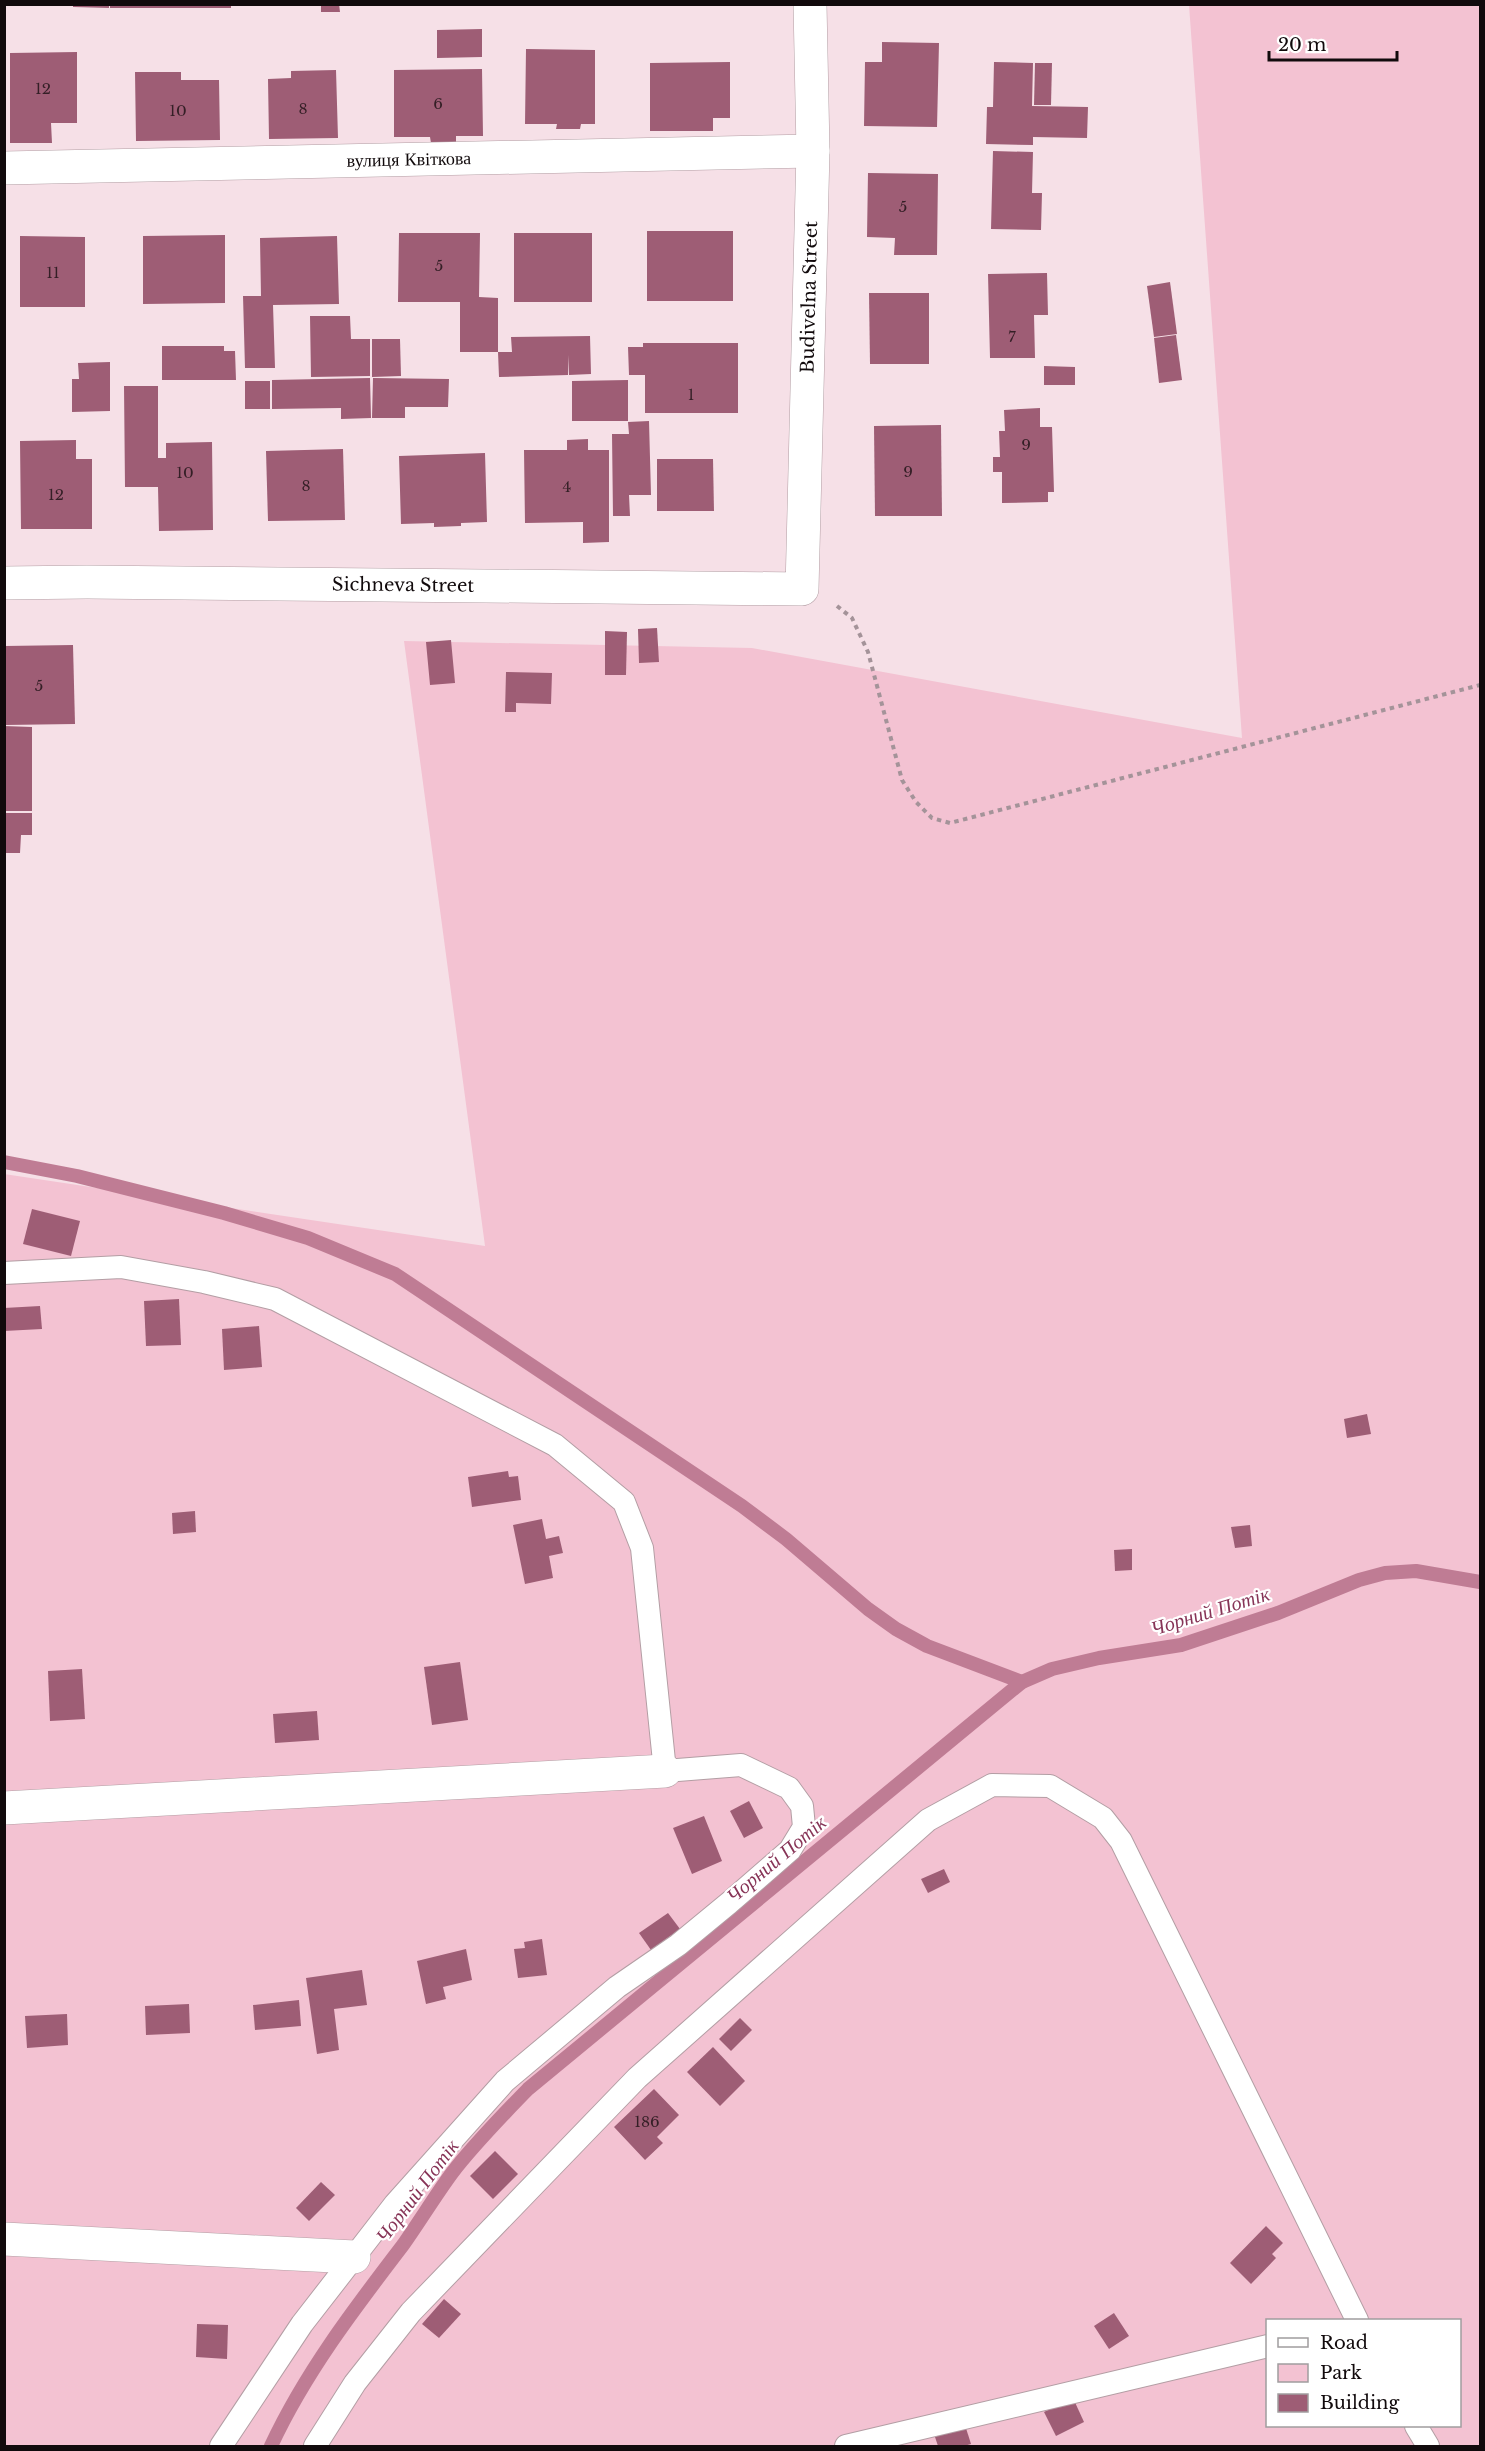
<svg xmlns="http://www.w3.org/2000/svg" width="1485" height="2451" viewBox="0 0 1485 2451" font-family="'Libre Baskerville',serif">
  <rect width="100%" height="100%" fill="#f6e0e7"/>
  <path fill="#f3c2d2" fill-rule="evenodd" d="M1189,5H1480V2446H5L4,1174L485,1246L404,641L752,648L1242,738ZM1268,2320H1460V2426H1268Z"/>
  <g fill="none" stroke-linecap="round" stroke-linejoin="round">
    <g stroke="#bf7c94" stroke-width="14">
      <polyline points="4,1162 77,1176 224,1213 308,1238 395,1274 742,1506 786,1539 868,1609 896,1629 927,1646 1022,1682"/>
      <path d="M271,2446C305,2373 354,2309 403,2245C420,2221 435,2196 452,2173C475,2143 502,2116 528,2089L1022,1682L1052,1669L1099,1658L1181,1645L1278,1613L1359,1580L1385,1573L1416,1571L1480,1582"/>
    </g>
  </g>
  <g fill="#9e5d75">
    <polygon points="73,4 109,4 109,8 73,7"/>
    <rect x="110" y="4" width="121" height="4"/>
    <polygon points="321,4 339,4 340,12 321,12"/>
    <polygon points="482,29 482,57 437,58 437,30"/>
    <polygon points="882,42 939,43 937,127 864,126 865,62 882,62"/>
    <polygon points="526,49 595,50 595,124 581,124 580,129 556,129 557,124 525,124"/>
    <polygon points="77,52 77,123 51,123 52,143 10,143 10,53"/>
    <polygon points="730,62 730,118 713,118 713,131 650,131 650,63"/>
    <polygon points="994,62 1033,63 1032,106 1088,107 1087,138 1033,137 1033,145 986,144 987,107 993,107"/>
    <polygon points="1035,63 1052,63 1051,105 1034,105"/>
    <polygon points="482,69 483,136 456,136 456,142 431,143 430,137 394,137 394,70"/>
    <polygon points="336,70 338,138 269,139 268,79 291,78 291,71"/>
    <polygon points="135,72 181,72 181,80 219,80 220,140 136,141"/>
    <polygon points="993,151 1033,152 1032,193 1042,193 1041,230 991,229"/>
    <polygon points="868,173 938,174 937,255 894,255 895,238 867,237"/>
    <rect x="647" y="231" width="86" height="70"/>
    <polygon points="399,233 480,233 479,297 498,298 498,352 460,352 460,302 398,302"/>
    <rect x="514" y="233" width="78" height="69"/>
    <polygon points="225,235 225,303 143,304 143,236"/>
    <polygon points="20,236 85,237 85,307 20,307"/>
    <polygon points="337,236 339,304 273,305 275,368 245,368 243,296 261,296 260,238"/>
    <polygon points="1047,273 1048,315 1034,315 1035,358 990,358 988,274"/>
    <polygon points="1170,282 1177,334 1154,337 1147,286"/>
    <polygon points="869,293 929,293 929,364 870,364"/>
    <polygon points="310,316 350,316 351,339 370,339 370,376 311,377"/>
    <polygon points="1176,335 1182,380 1159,383 1154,338"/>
    <polygon points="590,336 591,374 569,375 568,355 568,375 499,377 498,352 512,352 511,337"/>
    <polygon points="372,339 400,339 401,376 372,377"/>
    <polygon points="643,343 738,343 738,413 645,413 645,375 629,375 628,347 643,347"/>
    <polygon points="162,346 224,346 224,351 235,351 236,380 162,380"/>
    <polygon points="110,362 110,411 72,412 72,379 79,379 78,363"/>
    <polygon points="1044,366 1075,367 1075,385 1044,385"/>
    <polygon points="370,378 371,418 341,419 341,408 272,409 272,380"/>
    <polygon points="373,378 449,379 448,407 405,407 405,418 372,418"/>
    <polygon points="628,380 628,421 572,421 572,381"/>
    <rect x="245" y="381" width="25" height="28"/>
    <polygon points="124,386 158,386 158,458 166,458 166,443 212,442 213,530 159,531 158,487 125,487"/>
    <polygon points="1040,408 1040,427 1052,427 1054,492 1048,492 1048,502 1002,503 1002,472 993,472 993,457 1000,457 999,431 1005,431 1004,410"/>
    <polygon points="649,421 651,495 629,495 630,516 613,516 612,434 629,434 628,422"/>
    <polygon points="941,425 942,516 875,516 874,426"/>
    <polygon points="588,439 588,450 609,450 609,542 583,543 583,522 525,523 524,450 567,450 567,440"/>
    <polygon points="76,440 76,459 92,459 92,529 21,529 20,441"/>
    <polygon points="343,449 345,520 268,521 266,451"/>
    <polygon points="485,453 487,522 461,523 461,526 434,527 434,523 401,524 399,456"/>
    <polygon points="657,459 713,459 714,511 657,511"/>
    <polygon points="657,628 659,662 639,663 638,629"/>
    <polygon points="605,631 627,632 626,675 605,675"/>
    <polygon points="451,640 455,683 430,685 426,642"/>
    <polygon points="73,645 75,724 5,725 5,646"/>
    <polygon points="506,672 552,673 551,704 516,703 516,712 505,712"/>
    <polygon points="4,726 32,727 32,811 4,811"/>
    <polygon points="4,813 32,813 32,835 21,835 20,853 4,853"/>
    <polygon points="32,1209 80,1221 71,1256 23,1244"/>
    <polygon points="179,1299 181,1345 146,1346 144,1301"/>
    <polygon points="40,1306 42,1329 4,1331 4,1308"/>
    <polygon points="259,1326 262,1367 224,1370 222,1329"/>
    <polygon points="1367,1414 1371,1434 1347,1438 1344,1419"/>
    <polygon points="508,1471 509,1477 518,1476 521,1500 472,1507 468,1477"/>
    <polygon points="195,1511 196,1532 173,1534 172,1513"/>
    <polygon points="542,1519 546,1539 559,1536 563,1553 549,1556 553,1578 525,1584 513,1525"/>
    <polygon points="1250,1525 1252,1546 1235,1548 1231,1527"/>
    <polygon points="1132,1549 1132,1570 1115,1571 1114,1550"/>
    <polygon points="460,1662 468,1720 432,1725 424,1667"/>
    <polygon points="82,1669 85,1719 50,1721 48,1671"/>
    <polygon points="317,1711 319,1740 275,1743 273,1714"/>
    <polygon points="749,1801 763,1828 744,1838 730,1811"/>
    <polygon points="704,1816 722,1861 692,1874 673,1828"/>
    <polygon points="944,1869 950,1882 928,1893 921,1879"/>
    <polygon points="668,1913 680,1929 651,1950 639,1933"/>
    <polygon points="542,1939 547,1975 518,1978 514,1949 525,1948 524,1942"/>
    <polygon points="466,1949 472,1980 443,1987 446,1999 426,2004 417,1961"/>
    <polygon points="362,1970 367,2005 334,2009 339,2050 317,2054 306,1978"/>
    <polygon points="299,2000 301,2026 255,2030 253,2005"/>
    <polygon points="189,2004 190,2033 146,2035 145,2006"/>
    <polygon points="67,2014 68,2045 27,2048 25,2016"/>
    <polygon points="740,2018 752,2030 731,2051 719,2039"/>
    <polygon points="713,2047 745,2081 720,2106 687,2072"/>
    <polygon points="654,2089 679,2115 657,2137 663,2143 645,2160 614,2127"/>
    <polygon points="495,2151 518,2174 493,2199 470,2176"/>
    <polygon points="321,2182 335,2195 309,2221 296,2208"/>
    <polygon points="1266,2226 1283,2243 1272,2254 1276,2258 1251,2284 1230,2263"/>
    <polygon points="444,2299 461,2314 439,2338 422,2324"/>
    <polygon points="1114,2313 1129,2336 1109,2349 1094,2326"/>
    <polygon points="197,2324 228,2325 227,2359 196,2357"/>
    <polygon points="1073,2398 1084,2422 1056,2436 1044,2412"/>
    <polygon points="965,2425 971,2444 964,2446 938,2446 935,2437"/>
  </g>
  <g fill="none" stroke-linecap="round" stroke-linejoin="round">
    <defs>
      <g id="lane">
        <polyline points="4,1273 121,1267 204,1282 275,1299 555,1445 624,1502 642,1548 665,1771 741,1765 789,1788 802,1806 804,1827 790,1850 729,1903 678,1945 617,1987 505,2081 395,2204 354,2257 302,2324 221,2446"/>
        <polyline points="1416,2426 1428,2446"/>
        <polyline points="315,2446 355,2383 411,2312 637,2078 928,1820 992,1785 1050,1786 1103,1818 1121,1841 1357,2320"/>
        <polyline points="846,2446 1268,2346"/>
      </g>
      <g id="street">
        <path id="s1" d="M4,168L813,151"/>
        <path id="s2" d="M4,583L87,582L802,589L813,151L810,4"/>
        <polyline points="4,1808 665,1771"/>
        <polyline points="4,2239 354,2257"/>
      </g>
    </defs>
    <use href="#lane" stroke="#b39ea4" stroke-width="24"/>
    <use href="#street" stroke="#b39ea4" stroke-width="34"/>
    <polyline stroke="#a49399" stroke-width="4" stroke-dasharray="4.5 4.5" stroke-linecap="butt" points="837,606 852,618 868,652 902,780 916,802 932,818 950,823 1480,685"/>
    <use href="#lane" stroke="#fff" stroke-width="22"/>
    <use href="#street" stroke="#fff" stroke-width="33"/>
  </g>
  <g text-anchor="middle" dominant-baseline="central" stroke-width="4.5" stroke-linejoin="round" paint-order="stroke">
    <g font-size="15" fill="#341f26">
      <text x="43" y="88">12</text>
      <text x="438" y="103">6</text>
      <text x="303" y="108">8</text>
      <text x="178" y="110">10</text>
      <text x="903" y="206">5</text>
      <text x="439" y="265">5</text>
      <text x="53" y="272">11</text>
      <text x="1012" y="336">7</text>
      <text x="691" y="394">1</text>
      <text x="1026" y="444">9</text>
      <text x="908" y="471">9</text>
      <text x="185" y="472">10</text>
      <text x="306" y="485">8</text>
      <text x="567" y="486">4</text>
      <text x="56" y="494">12</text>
      <text x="39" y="685">5</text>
      <text x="647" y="2121">186</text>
    </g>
    <g font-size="18" fill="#110a0c" stroke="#fff">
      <text stroke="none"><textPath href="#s1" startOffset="405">вулиця Квіткова</textPath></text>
      <text stroke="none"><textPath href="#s2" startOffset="1090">Budivelna Street</textPath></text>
      <text stroke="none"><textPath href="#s2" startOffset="399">Sichneva Street</textPath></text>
    </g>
    <g font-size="20" font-style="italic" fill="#873457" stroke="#fff">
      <text transform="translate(1210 1611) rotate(-17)">Чорний Потік</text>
      <text transform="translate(776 1859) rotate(-40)">Чорний Потік</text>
      <text transform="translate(417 2191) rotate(-53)">Чорний Потік</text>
    </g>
  </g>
  <rect width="1485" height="2451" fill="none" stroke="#110a0c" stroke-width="12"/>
  <rect x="1266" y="2319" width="195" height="108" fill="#ffffff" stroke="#a09d9e" stroke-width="1.5"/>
  <rect x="1278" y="2338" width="30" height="9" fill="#ffffff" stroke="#a09d9e" stroke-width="1.5"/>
  <text x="1320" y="2349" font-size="18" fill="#110a0c">Road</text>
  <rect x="1278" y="2364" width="30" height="18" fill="#f3c2d2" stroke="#a09d9e" stroke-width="1.5"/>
  <text x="1320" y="2379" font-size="18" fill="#110a0c">Park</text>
  <rect x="1278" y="2394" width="30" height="18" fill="#9e5d75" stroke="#a09d9e" stroke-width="1.5"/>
  <text x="1320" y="2409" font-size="18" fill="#110a0c">Building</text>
  <path d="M1269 51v9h128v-9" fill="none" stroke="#110a0c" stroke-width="3"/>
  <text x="1278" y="51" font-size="18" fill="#110a0c" stroke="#ffffff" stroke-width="4.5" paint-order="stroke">20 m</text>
</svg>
